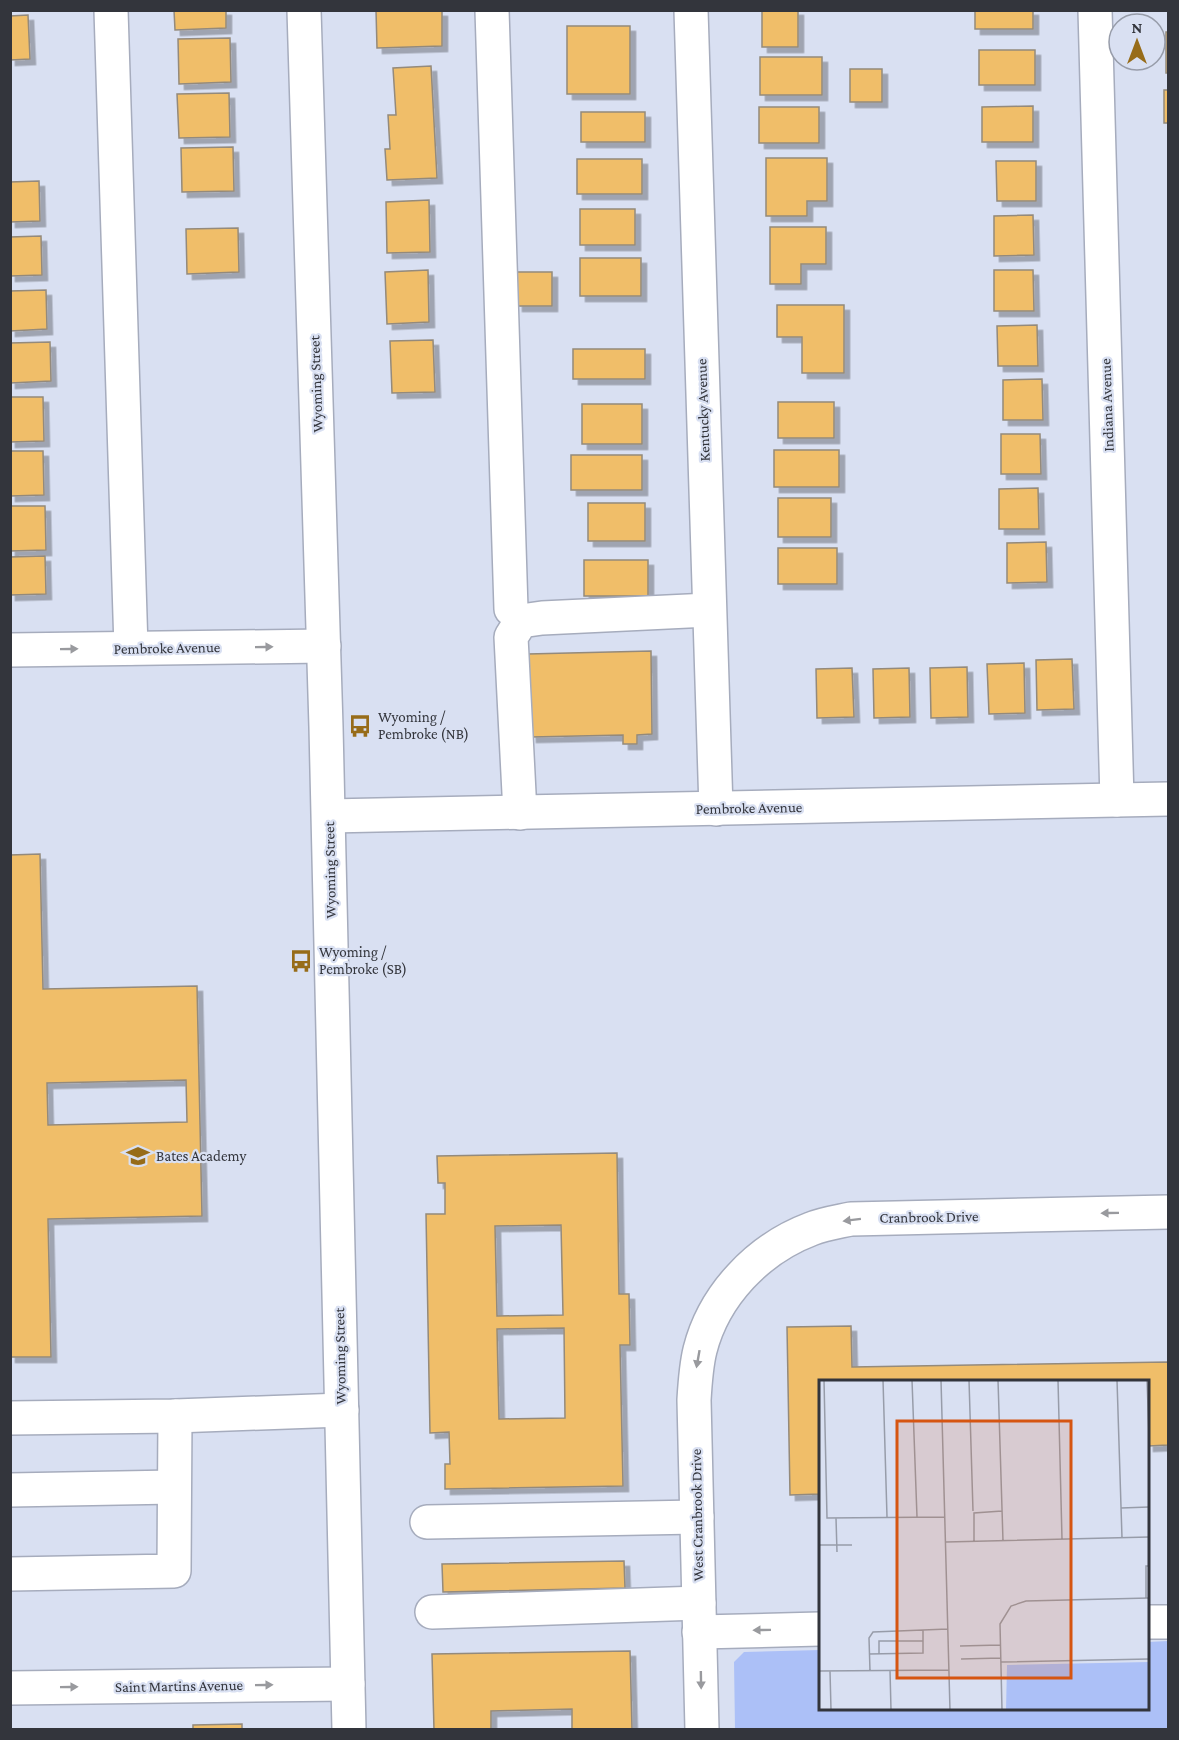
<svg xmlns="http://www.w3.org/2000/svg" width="1179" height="1740" viewBox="0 0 1179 1740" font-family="'Crimson Pro',serif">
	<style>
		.green { fill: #acc0f7 }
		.building { fill: #f0be69; stroke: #948a7b; stroke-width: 1.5; fill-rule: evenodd; filter: url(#shadow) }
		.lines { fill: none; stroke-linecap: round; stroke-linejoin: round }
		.minor-casing { stroke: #a6acbd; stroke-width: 36 }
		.minor { stroke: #fff; stroke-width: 33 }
		.oneway { fill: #999a9e }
		.labels { text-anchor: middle; stroke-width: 4.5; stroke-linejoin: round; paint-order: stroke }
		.street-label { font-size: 15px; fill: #33353c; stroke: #d9e0f2 }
		.poi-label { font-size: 15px; fill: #33353c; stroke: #d9e0f2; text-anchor: start }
		.inset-road { fill: none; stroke: #979ca9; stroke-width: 1.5 }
		.view { fill: #d65511; fill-opacity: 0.15; stroke: #d65511; stroke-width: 3 }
		.inset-edge { fill: none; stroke: #33353c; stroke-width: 3 }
	</style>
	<defs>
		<filter id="shadow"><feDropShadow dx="5.5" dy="5.5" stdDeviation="0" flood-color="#0004"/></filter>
	</defs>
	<rect width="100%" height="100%" fill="#d9e0f2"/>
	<path class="green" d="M1168 1641V1729H735L734 1662 744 1652 820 1650V1708H1148V1642Z"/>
	<g class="building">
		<path d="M174 10H226V28L175 30Z"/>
		<path d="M376 10 442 11V46L377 48Z"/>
		<rect x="762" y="10" width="36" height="37"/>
		<rect x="975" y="10" width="58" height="19"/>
		<path d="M28 15 30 59 10 60V16Z"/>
		<rect x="567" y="26" width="63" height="68"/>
		<rect x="1166" y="32" width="2" height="41"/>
		<path d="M230 38 231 82 179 84 178 39Z"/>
		<rect x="979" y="50" width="56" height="35"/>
		<rect x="760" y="57" width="62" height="38"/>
		<path d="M431 66 437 178 387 180 385 149H390L388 115H396L393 68Z"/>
		<rect x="850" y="69" width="32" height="33"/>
		<rect x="1164" y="90" width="4" height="33"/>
		<path d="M229 93 230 137 179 138 177 94Z"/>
		<path d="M1033 106V142H982V107Z"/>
		<rect x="759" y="107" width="60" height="36"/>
		<rect x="581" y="112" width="64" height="30"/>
		<path d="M233 147 234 191 182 192 181 148Z"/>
		<path d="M766 158H827V201H807V216H766Z"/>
		<rect x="577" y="159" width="65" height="35"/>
		<path d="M996 161H1036V201H997Z"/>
		<path d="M39 181 40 221 10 222V182Z"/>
		<path d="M429 200 430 252 387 253 386 202Z"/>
		<rect x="580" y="209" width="55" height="36"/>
		<path d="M1033 215 1034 255 994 256V216Z"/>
		<path d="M770 227H826V264H801V284H770Z"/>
		<path d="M238 228 239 272 187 274 186 229Z"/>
		<path d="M41 236 42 275 10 276V237Z"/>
		<rect x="580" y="258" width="61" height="38"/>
		<path d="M428 270 429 322 387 324 385 272Z"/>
		<path d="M994 270H1033L1034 311H994Z"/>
		<rect x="517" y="272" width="35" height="34"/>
		<path d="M46 290 47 329 10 331V291Z"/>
		<path d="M777 305H844V373H802V337H777Z"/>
		<path d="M1037 325 1038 366H998L997 326Z"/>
		<path d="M433 340 435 392 392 393 390 341Z"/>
		<path d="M50 342 51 381 10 383V343Z"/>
		<rect x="573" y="349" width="72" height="30"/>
		<path d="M1042 379 1043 420H1003V380Z"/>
		<path d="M10 397H43L44 441 10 442Z"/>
		<rect x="778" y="402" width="56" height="36"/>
		<rect x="582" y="404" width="60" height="40"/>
		<path d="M1001 434H1040L1041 474H1001Z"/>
		<rect x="774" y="450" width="65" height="37"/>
		<path d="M10 451H43L44 495 10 496Z"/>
		<rect x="571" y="455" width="71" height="35"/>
		<path d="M1038 488 1039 529H999V489Z"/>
		<rect x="778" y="498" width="53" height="39"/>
		<rect x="588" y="503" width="57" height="38"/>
		<path d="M10 506H45L46 550 10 551Z"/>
		<path d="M1046 542 1047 582 1007 583V543Z"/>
		<rect x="778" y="548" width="59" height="36"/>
		<path d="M45 556 46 594 10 595V557Z"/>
		<rect x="584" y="560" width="64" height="36"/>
		<path d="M651 651 652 734 637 735V744H623V735L531 737 528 654Z"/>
		<path d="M1072 659 1074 709 1037 710 1036 660Z"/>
		<path d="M1024 663 1025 713 989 714 987 664Z"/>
		<path d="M967 667 968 717 931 718 930 668Z"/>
		<path d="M852 668 854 717 817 718 816 669Z"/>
		<path d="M909 668 910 717 874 718 873 669Z"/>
		<path d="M40 854 43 989 197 986 202 1216 48 1219 51 1357H10V855ZM186 1080 187 1122 48 1125 47 1083Z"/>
		<path d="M617 1153 619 1294H629L630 1345H620L623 1486 445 1489V1464H450L449 1432 430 1433 426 1214H445V1183H438L437 1156ZM561 1225 563 1315 497 1316 495 1226ZM564 1328 565 1418 499 1419 497 1329Z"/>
		<path d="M851 1326 852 1367 1168 1362V1445L1148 1446V1382H820V1494L790 1495 787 1327Z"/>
		<path d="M624 1561 625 1588 443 1592 442 1564Z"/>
		<path d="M630 1651 632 1730H572V1709L491 1711V1730H434L432 1654Z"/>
		<path d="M242 1724V1730H193V1725Z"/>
	</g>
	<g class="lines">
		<g class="minor-casing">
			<g id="minor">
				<path d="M111 10 131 648"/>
				<path d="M304 10 326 727 349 1730"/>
				<path d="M492 10 511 609"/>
				<path d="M691 10 716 809"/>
				<path d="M1095 10 1117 800"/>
				<path d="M10 650 324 646"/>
				<path d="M520 813 511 637 521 621 542 618 709 610"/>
				<path d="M329 816 1168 799"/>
				<path d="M10 1418 175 1416 342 1410"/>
				<path d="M10 1490 174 1487"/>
				<path d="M427 1522 697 1517"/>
				<path d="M10 1574 174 1571 175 1416"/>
				<path d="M432 1612 699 1603"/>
				<path d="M1148 1622H1168"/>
				<path d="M699 1632 820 1629"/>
				<path d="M10 1688 348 1684"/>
				<path d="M702 1730 694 1400C695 1383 696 1366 700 1350 714 1295 758 1249 811 1229 823 1224 837 1222 851 1219L1168 1212"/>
			</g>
		</g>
		<use href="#minor" class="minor"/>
	</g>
	<defs><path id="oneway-solid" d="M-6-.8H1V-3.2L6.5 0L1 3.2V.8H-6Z" transform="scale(1.5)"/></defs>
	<g class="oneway">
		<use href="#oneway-solid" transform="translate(264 647) rotate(-1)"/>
		<use href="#oneway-solid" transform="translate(69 649) rotate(-1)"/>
		<use href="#oneway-solid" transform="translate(1110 1213) rotate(179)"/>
		<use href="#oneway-solid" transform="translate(852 1220) rotate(173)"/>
		<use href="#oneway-solid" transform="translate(698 1359) rotate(100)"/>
		<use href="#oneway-solid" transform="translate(762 1630) rotate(179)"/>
		<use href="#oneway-solid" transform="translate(701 1680) rotate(89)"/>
		<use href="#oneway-solid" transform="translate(264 1685) rotate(-1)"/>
		<use href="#oneway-solid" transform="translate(69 1687) rotate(-1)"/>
	</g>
	<defs>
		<g id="bus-bare" transform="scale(1.8)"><path d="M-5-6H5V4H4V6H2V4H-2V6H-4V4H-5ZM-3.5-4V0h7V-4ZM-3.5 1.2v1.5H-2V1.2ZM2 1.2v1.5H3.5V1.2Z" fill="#976c19" stroke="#d9e0f2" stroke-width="2.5" paint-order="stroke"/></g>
		<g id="school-bare" transform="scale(1.8)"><path d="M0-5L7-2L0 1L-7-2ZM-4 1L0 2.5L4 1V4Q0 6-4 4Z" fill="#976c19" stroke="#d9e0f2" stroke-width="2.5" paint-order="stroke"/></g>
	</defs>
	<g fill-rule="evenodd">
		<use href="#bus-bare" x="360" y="726"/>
		<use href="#bus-bare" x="301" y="961"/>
		<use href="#school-bare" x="138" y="1156"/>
	</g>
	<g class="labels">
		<g class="street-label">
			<text transform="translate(316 384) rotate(-92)" y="5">Wyoming Street</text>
			<text transform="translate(1107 405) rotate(-92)" y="5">Indiana Avenue</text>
			<text transform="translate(703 410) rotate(-92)" y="5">Kentucky Avenue</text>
			<text transform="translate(167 648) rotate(-1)" y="5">Pembroke Avenue</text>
			<text transform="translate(749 808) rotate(-1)" y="5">Pembroke Avenue</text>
			<text transform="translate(330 870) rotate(-91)" y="5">Wyoming Street</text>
			<text transform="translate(929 1217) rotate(-1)" y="5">Cranbrook Drive</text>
			<text transform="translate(340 1356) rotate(-91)" y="5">Wyoming Street</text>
			<text transform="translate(697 1515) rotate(-91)" y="5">West Cranbrook Drive</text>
			<text transform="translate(179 1686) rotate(-1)" y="5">Saint Martins Avenue</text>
		</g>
		<g class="poi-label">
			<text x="378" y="722">Wyoming /<tspan x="378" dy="17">Pembroke (NB)</tspan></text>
			<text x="319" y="957">Wyoming /<tspan x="319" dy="17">Pembroke (SB)</tspan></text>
			<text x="156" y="1161">Bates Academy</text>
		</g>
	</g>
	<g transform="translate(819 1380)">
		<rect width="330" height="330" fill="#d9e0f2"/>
		<path d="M330 282V330H187L188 285Z" fill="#acc0f7"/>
		<path class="inset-road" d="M5 0 8 138 126 137M64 0 68 137M93 0 98 137M122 0 131 330M150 0 154 131M179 0 184 161M239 0 243 159M298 0 303 158M328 0 330 55M302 128 330 127M17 138 18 172M155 161V133L183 131M127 162 330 157M0 165H33M327 218V186H330M141 266 181 265M50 274 104 273V250M60 274V261H104M142 279 182 278M182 282 330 279M71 290 72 330M0 291 130 290M11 291 12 330M51 291 50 258 54 252 129 249M183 330 181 244 192 226 207 221 330 218"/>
		<path class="view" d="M78 41H252V298H78Z"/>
		<rect width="330" height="330" class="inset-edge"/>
	</g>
	<rect width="1179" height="1740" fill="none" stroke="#33353c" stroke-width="24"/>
	<g transform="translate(1137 42)"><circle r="28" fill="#d9e0f2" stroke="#979ca9" stroke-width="1.5"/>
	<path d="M0-4.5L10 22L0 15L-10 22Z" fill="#976c19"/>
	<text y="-9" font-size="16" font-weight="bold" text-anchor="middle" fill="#33353c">N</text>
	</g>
</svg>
